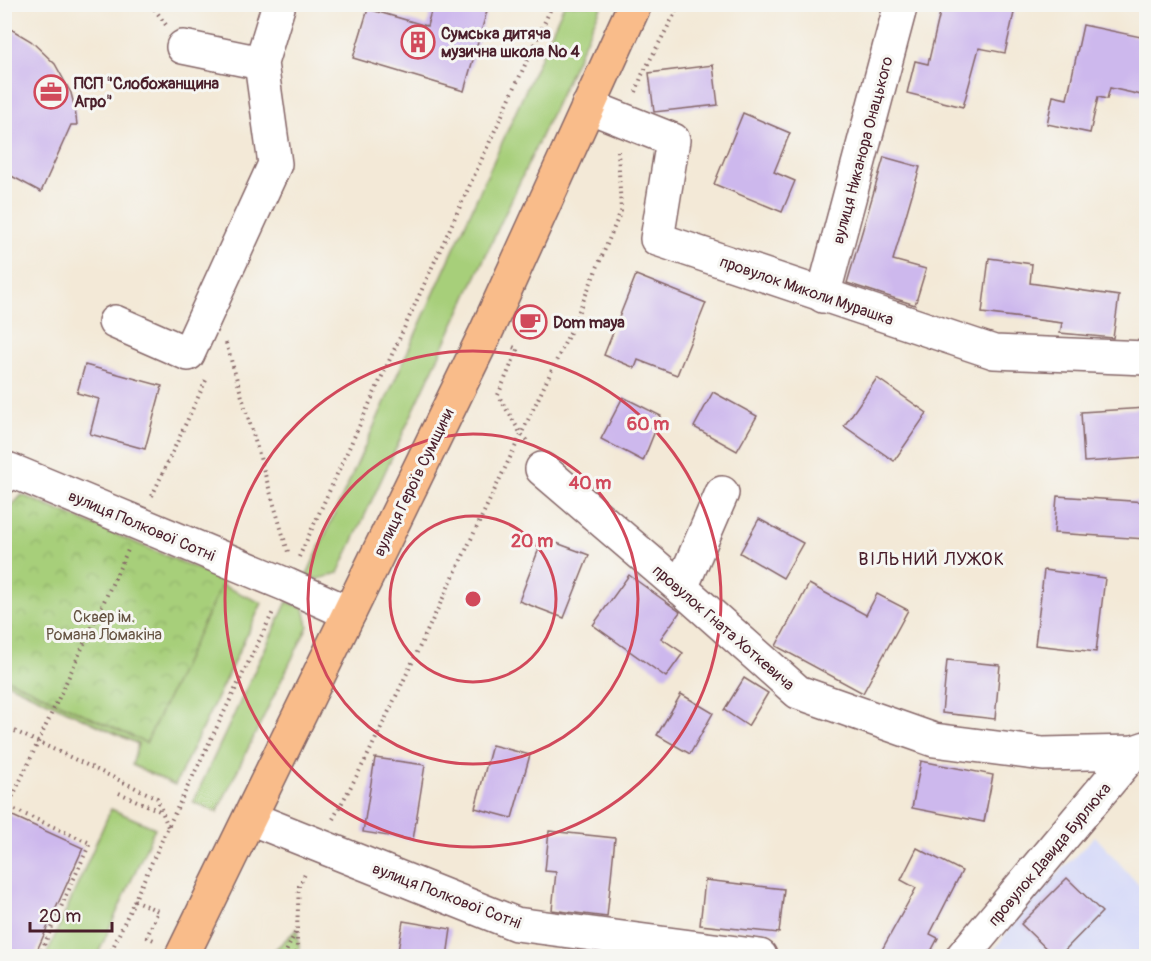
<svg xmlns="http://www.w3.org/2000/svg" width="1151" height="961" viewBox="0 0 1151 961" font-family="Pangolin,sans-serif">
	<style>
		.built { fill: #d4d8f9 }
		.green { fill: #a7cf7a; stroke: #787752; stroke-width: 1.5 }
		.park { fill: url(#park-crowns); stroke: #787752; stroke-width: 1.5 }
		.building { fill: #cdb8ed }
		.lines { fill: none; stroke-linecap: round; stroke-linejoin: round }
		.minor-casing { stroke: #856667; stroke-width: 36 }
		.major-casing { stroke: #856667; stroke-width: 36 }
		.path { stroke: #856667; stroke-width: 4; stroke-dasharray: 1.5 4.5; stroke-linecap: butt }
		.minor { stroke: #fff; stroke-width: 33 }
		.major { stroke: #f9bc8a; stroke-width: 33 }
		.ring { fill: none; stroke: #d1495b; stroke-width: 3 }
		.labels { text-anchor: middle; stroke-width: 6; stroke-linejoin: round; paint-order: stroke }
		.poi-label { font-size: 16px; font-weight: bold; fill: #4a1f2b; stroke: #f6f6f2; text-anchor: start }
		.street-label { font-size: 16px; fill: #4a1f2b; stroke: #f6f6f2 }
		.park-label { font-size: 16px; fill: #665443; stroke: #f6f6f2 }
		.neighbourhood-label { font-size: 18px; letter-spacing: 1.5px; fill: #4a1f2b; stroke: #f6f6f2 }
		.centre { fill: #d1495b; stroke: #f6f6f2; stroke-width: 3 }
		.ring-label { font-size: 18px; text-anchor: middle; font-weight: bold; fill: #d1495b; stroke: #f6f6f2; stroke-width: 6; stroke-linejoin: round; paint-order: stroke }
	</style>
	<defs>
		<pattern id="park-crowns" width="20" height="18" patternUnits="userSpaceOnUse" patternTransform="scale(1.5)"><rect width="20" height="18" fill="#a7cf7a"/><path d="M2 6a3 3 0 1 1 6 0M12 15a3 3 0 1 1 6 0" fill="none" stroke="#91b16a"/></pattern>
	</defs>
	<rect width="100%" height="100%" fill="#f6f6f2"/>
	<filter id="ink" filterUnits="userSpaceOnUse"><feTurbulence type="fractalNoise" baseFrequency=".0167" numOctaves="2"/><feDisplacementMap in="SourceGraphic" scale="12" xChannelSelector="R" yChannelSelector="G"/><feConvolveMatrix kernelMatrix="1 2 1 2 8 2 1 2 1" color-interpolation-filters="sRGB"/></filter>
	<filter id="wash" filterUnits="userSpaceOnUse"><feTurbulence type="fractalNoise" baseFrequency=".008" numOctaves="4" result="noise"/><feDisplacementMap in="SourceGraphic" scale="24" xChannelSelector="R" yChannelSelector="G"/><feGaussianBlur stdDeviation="1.35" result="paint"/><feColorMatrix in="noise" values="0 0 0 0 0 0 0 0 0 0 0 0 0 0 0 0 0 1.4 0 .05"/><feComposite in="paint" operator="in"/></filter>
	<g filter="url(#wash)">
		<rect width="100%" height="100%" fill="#f3e9d7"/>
		<path class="built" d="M1095 836 1146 893V956H990L1026 906Z"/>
		<g class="green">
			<path d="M564 5H602L338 573 319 579 306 577Z"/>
			<path d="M31 501 262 603 175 785 132 765 138 744 5 682 4 507Z"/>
			<path d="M287 602 304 608 308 626 217 812 193 802Z"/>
			<path d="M111 809 155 828 97 956H46Z"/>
		</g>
		<g class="park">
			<path d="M22 495 224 580 146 743 5 678V513Z"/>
			<path d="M297 929 300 956H268Z"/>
		</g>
		<g id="blocks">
			<g class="building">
				<path d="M433 4H489L464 91 353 58 368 9 427 26Z"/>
				<path d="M942 4H1016L1005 53 979 48 963 107 907 93 915 61 928 64Z"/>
				<path d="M4 25 31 41 55 64 71 93 75 109 77 125H71L41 192 4 172Z"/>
				<path d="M1083 25 1146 38V96L1110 88 1107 99 1098 97 1090 133 1047 124 1053 96 1067 99Z"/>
				<path d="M713 65 718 105 654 112 649 73Z"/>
				<path d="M743 113 790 133 774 172 795 181 782 212 714 184Z"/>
				<path d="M884 157 920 167 893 260 926 269 915 305 847 283Z"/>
				<path d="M989 258 1032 264 1030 283 1119 296 1113 338 1060 333 1062 323 982 313Z"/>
				<path d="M636 275 706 303 677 375 638 360 635 368 604 355Z"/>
				<path d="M85 365 162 386 145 449 90 434 99 399 77 393Z"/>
				<path d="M877 378 927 413 894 461 844 426Z"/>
				<path d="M713 392 757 416 737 451 694 427Z"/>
				<path d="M623 397 661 416 643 461 601 439Z"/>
				<path d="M1146 408V458L1084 462 1081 412Z"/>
				<path d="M1057 496 1146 502V539L1054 533Z"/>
				<path d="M759 519 803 543 783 578 740 553Z"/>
				<path d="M543 538 589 555 564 618 519 601Z"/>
				<path d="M1044 570 1105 578 1096 652 1035 645Z"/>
				<path d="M629 575 680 612 661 638 683 653 666 677 593 625Z"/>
				<path d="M809 584 866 615 877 594 908 610 863 693 776 646Z"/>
				<path d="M947 660 1000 665 995 719 942 713Z"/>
				<path d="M744 678 768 693 748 726 724 710Z"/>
				<path d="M681 694 713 713 690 754 657 735Z"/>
				<path d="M492 745 530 755 512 818 475 808Z"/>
				<path d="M375 758 425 765 413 840 363 832Z"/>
				<path d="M921 761 993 775 984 822 912 808Z"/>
				<path d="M4 812 83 848 34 957H4Z"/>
				<path d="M549 831 615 838 607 917 552 910 556 872 545 871Z"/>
				<path d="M917 848 962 871 930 934 938 938 928 957H878L916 888 901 880Z"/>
				<path d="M1067 878 1102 912 1058 957H1055L1021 924Z"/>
				<path d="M705 880 784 889 779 933 700 925Z"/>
				<path d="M403 921 451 929 447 957H397Z"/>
			</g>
		</g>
	</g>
	<g filter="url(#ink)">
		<use href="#blocks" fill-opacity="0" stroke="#856667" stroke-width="1.5"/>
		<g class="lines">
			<g class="minor-casing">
				<g id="minor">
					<path d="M183 47 261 63"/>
					<path d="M588 106 673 140 657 239 994 352 1146 358"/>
					<path d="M823 296 901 4"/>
					<path d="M115 322 188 354 275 164 261 63 279 4"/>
					<path d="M542 469 681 588 798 692 934 740 1043 754 1134 752 1146 748"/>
					<path d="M4 477 10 470 287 585 349 613"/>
					<path d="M681 588 722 493"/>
					<path d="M250 818 516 924 760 956"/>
					<path d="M963 956 1134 752"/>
				</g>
			</g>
			<g class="major-casing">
				<path id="major" d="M182 956 486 332 635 4"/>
			</g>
			<g class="path">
				<path d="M151 4 166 25"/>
				<path d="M636 92 642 75 680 4"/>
				<path d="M226 343 288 552"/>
				<path d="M513 347 518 349 498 395 521 434 529 442"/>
				<path d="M152 496 207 378"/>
				<path d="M299 557 553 4"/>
				<path d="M4 726 157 798 168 827"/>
				<path d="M119 793 162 812"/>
				<path d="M15 810 90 843 39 956"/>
				<path d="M5 813 128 550"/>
				<path d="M333 819 367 757 571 330 621 211 618 151"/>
				<path d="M134 900 158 911 147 937 156 941"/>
				<path d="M297 933V956"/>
				<path d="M109 956 168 827 274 610"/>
				<path d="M284 956 297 929 299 886 306 872"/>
			</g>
			<use href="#minor" class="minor"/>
			<use href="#major" class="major"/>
		</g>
	</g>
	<g class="ring">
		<circle cx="473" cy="599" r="83"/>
		<circle cx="473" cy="599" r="165"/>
		<circle cx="473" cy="599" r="248"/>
	</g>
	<defs>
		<g id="building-ring" transform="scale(1.725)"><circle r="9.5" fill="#f6f6f2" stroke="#d1495b" stroke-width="1.5"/><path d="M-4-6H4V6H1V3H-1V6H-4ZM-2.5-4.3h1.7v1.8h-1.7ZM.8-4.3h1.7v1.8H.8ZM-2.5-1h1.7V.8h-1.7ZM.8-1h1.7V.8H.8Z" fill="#d1495b"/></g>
		<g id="office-ring" transform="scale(1.725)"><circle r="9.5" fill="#f6f6f2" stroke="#d1495b" stroke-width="1.5"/><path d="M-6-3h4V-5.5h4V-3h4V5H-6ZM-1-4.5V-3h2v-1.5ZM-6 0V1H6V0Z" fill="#d1495b"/></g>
		<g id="cafe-ring" transform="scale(1.725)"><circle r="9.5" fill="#f6f6f2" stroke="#d1495b" stroke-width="1.5"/><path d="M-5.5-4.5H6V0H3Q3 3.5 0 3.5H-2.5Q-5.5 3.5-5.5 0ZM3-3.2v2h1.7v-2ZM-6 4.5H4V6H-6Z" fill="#d1495b"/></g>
	</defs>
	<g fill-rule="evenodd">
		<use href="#building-ring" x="418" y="42"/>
		<use href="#office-ring" x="51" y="92"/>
		<use href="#cafe-ring" x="530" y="322"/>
	</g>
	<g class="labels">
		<g class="poi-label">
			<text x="441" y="39">Сумська дитяча<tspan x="441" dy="18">музична школа № 4</tspan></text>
			<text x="74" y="89">ПСП "Слобожанщина<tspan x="74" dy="18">Агро"</tspan></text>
			<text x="553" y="328">Dom maya</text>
		</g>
		<g class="street-label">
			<text transform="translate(862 150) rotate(-75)" y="6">вулиця Никанора Онацького</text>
			<text transform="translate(807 290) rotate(19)" y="6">провулок Миколи Мурашка</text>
			<text transform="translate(413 482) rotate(-64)" y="6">вулиця Героїв Сумщини</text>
			<text transform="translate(142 525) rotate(23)" y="6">вулиця Полкової Сотні</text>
			<text transform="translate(724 627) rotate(41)" y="6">провулок Гната Хоткевича</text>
			<text transform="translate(1049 854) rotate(-50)" y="6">провулок Давида Бурлюка</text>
			<text transform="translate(447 895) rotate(21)" y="6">вулиця Полкової Сотні</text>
		</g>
		<g class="park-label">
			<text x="104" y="622">Сквер ім.<tspan x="104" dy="18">Романа Ломакіна</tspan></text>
		</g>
		<g class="neighbourhood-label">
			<text x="932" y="565">ВІЛЬНИЙ ЛУЖОК</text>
		</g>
	</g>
	<circle cx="473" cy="599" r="9" class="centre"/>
	<g class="ring-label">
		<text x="648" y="430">60 m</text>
		<text x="590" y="489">40 m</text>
		<text x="532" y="547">20 m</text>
	</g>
	<rect width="1151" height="961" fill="none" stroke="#f6f6f2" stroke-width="24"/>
	<path d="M30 922v9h82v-9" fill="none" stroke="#4a1f2b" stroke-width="3"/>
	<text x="39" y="922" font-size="18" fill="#4a1f2b" stroke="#f6f6f2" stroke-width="4.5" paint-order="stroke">20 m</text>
</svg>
